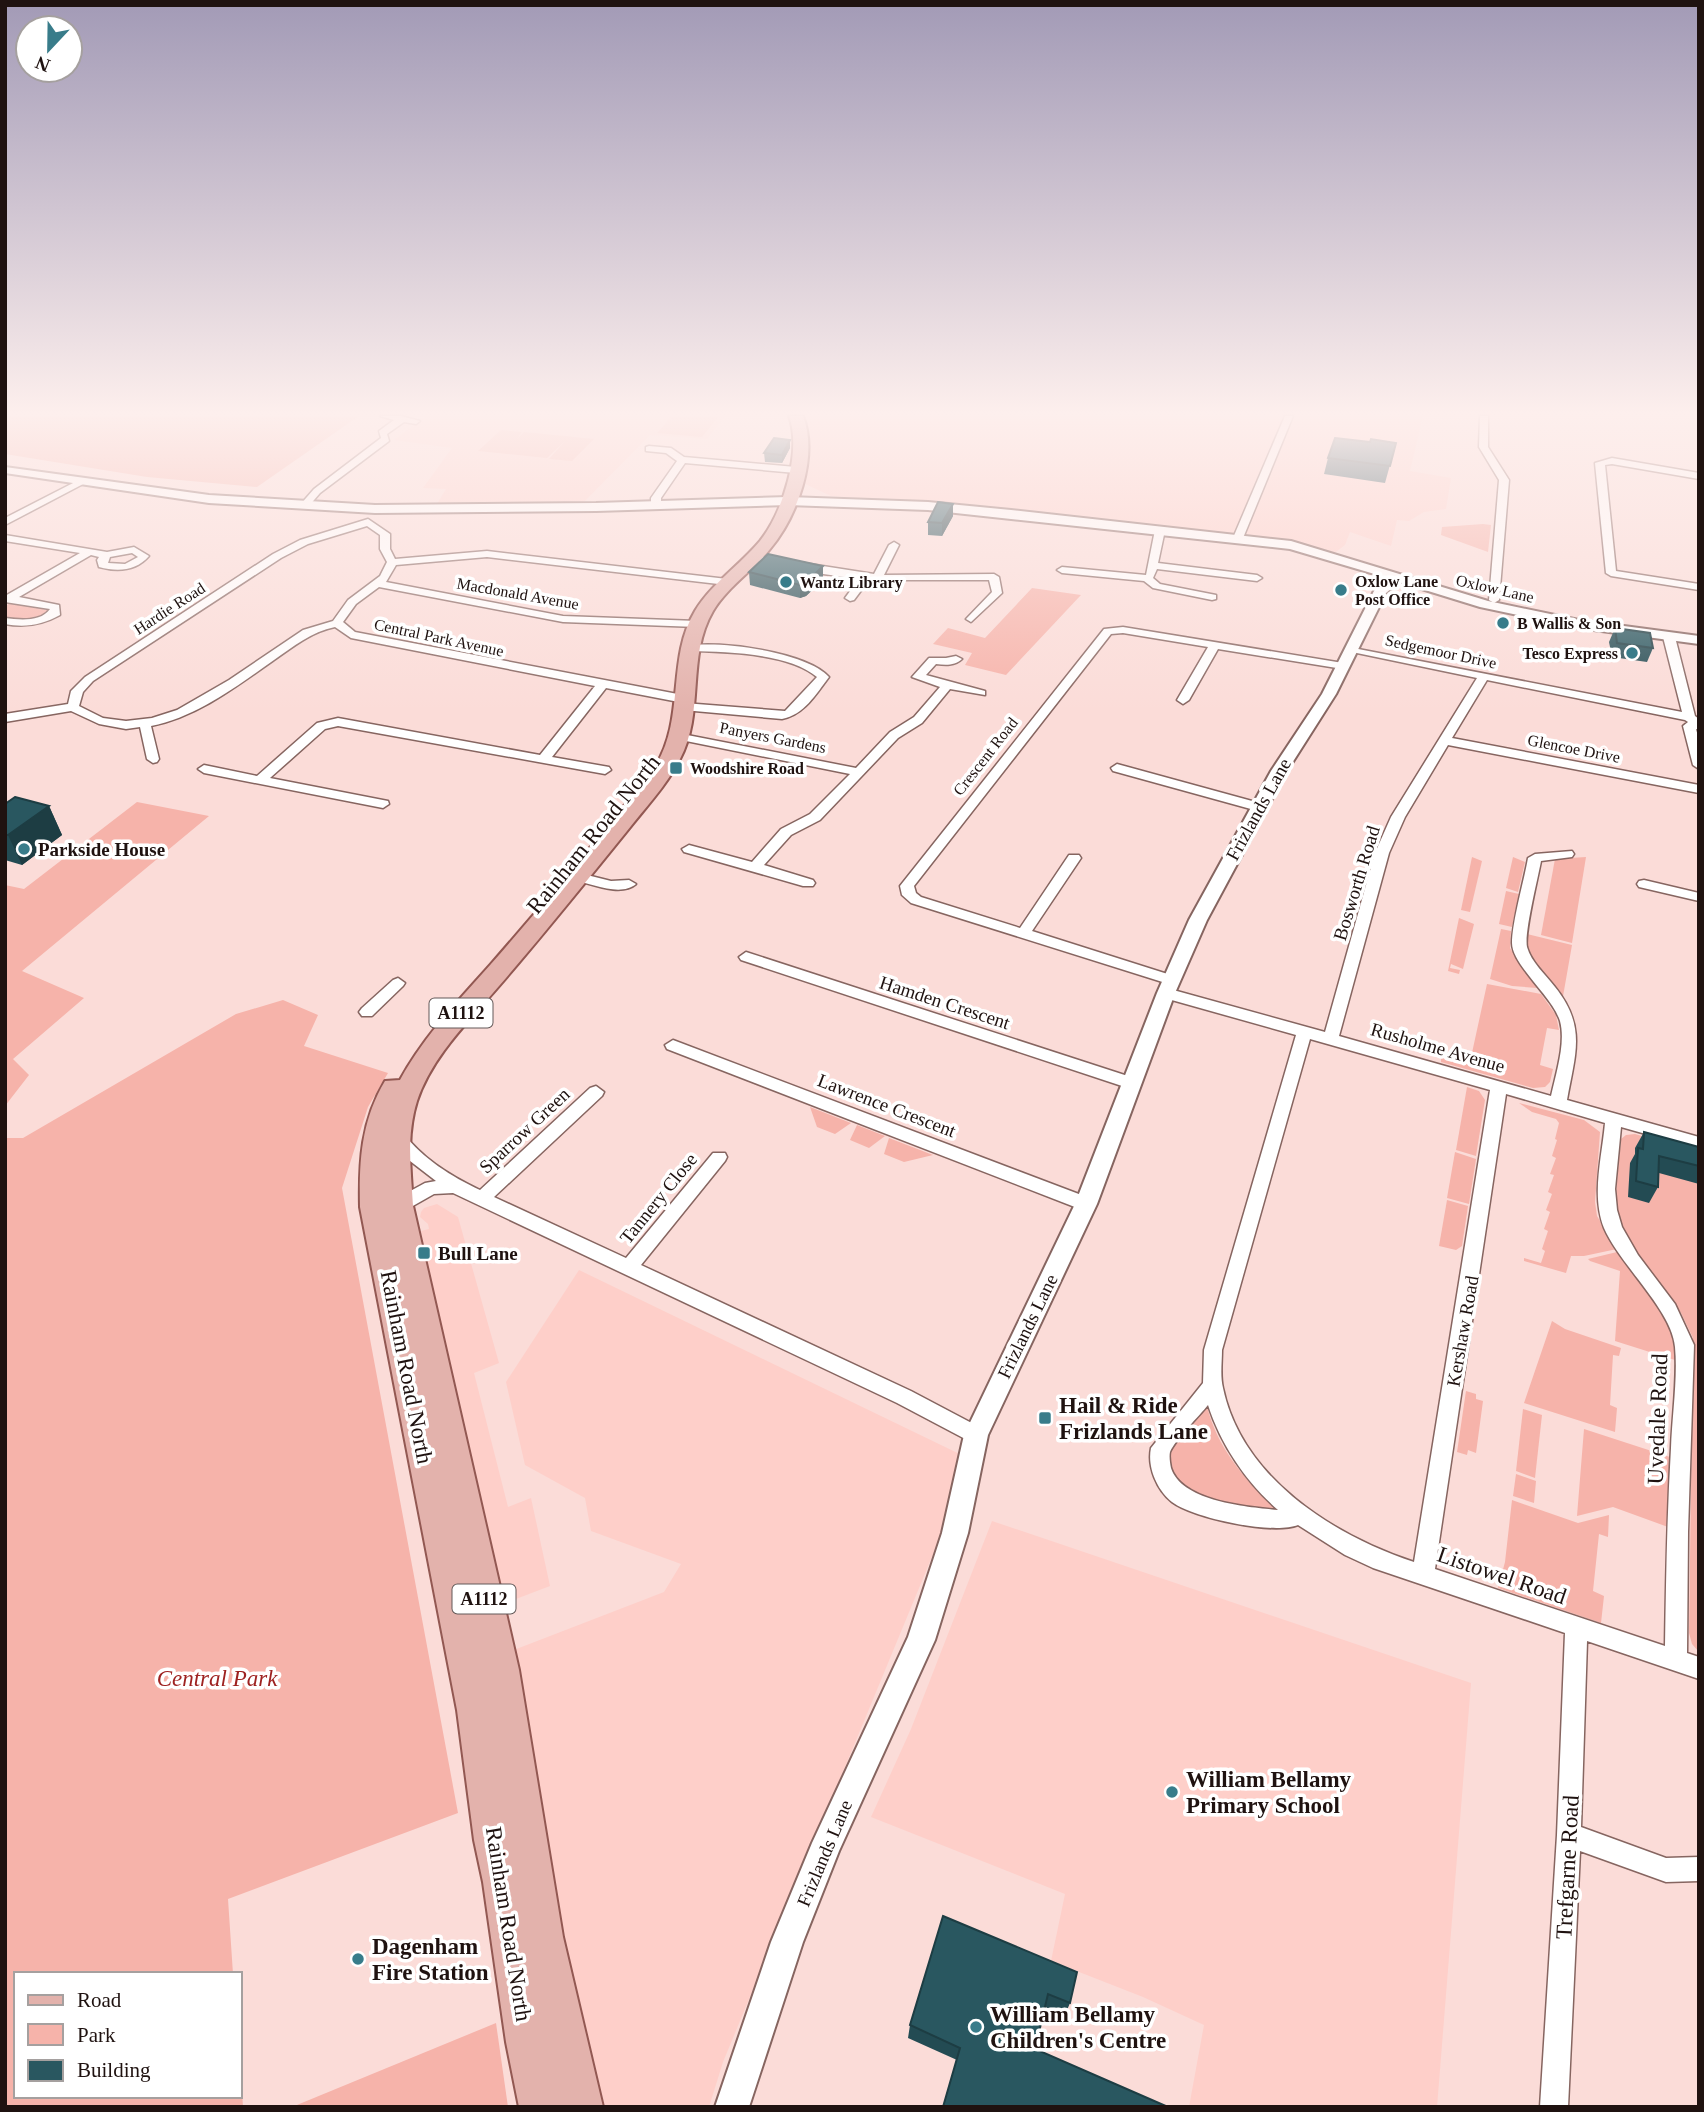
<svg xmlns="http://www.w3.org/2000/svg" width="1704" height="2112" viewBox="0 0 1704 2112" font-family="Georgia,serif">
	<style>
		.built { fill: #fecfc9 }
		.green { fill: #f6b3aa }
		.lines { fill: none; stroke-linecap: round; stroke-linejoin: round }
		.minor-casing { stroke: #866560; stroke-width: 3 }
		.tertiary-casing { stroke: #866560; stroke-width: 4 }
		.primary-casing { stroke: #925852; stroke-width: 4 }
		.minor { fill: #fff; fill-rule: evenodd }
		.tertiary { fill: #fff; fill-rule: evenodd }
		.primary { fill: #e3b2ac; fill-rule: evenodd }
		.wall { fill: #234b53 }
		.shaded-wall { fill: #1d3d43 }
		.building { fill: #295760; stroke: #1d3d43; stroke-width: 2 }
		.poi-dot { fill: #387c8a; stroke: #fff; stroke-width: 2.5 }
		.labels { text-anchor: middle; stroke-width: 7; stroke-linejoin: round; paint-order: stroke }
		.far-poi-label { font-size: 16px; font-weight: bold; fill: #1f1210; stroke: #fff; text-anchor: start }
		.far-street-label { font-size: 16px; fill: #1f1210; stroke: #fff }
		.shield { fill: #fff; stroke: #625958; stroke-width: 2 }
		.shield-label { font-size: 18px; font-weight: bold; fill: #1f1210 }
		.street-label { font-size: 19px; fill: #1f1210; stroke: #fff }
		.poi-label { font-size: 19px; font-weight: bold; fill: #1f1210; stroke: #fff; text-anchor: start }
		.near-street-label { font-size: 23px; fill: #1f1210; stroke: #fff }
		.near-poi-label { font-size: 23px; font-weight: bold; fill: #1f1210; stroke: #fff; text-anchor: start }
		.near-park-label { font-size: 23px; font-style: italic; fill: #9e2221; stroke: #fff }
	</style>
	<rect width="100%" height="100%" fill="#fbdcd8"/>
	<g class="built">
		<path d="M426 416H725L707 439 650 435 583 503 437 504 446 489 423 488 452 448 394 440Z"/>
		<path d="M805 416H1423L1410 471 1451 478 1446 509 1424 512 1409 521 1397 520 1391 546 1350 532 1345 545 1333 554 1243 536 1065 515 831 496 803 483 810 433Z"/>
		<path d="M437 1204 458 1217 499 1363 474 1373 508 1507 531 1498 550 1586 503 1604 424 1253 421 1231 429 1229 428 1224 420 1217 421 1212 424 1208Z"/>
		<path d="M579 1270 972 1460 723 2062 709 2107H605L496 1657 664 1592 681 1564 591 1531 585 1498 525 1465 506 1382Z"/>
		<path d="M992 1521 1471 1683 1437 2107H1189L1204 2025 1143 1997 1051 1961 1065 1894 871 1817 911 1729Z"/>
	</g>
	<g class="green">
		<path d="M5 416H359L257 487 147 477 5 454Z"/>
		<path d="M672 416H719L702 437 657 433Z"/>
		<path d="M501 430 522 432 517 439 524 432 594 439 572 461 549 459 565 441 547 458 478 451Z"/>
		<path d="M1483 524 1491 525 1488 552 1441 535 1442 527Z"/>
		<path d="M1032 588 1081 595 1006 675 965 665 972 653 933 644 948 628 985 638Z"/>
		<path d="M12 602 47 610V616L25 623 5 618V606Z"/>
		<path d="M137 802 209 816 22 971 84 998 13 1059 29 1075 5 1106V885L24 889Z"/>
		<path d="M1472 857 1482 861 1470 912 1461 910Z"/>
		<path d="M1513 857 1525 862 1518 892 1506 888Z"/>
		<path d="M1586 857 1572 943 1541 935 1555 859Z"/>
		<path d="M1506 891 1519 894 1512 927 1499 924Z"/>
		<path d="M1459 918 1474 924 1463 969 1451 964 1450 968 1460 970 1459 974 1448 971Z"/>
		<path d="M1501 929 1511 931 1510 948 1537 988 1512 986 1490 979Z"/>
		<path d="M1527 934 1572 945 1562 1002C1548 982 1523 959 1527 934Z"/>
		<path d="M1487 984 1541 994 1556 1015 1559 1030 1547 1028 1540 1065 1553 1069 1550 1082 1545 1087 1533 1088 1441 1062V1057L1470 1062Z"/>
		<path d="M283 1000 318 1015 304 1046 388 1073 368 1107 342 1188 458 1813 228 1899 233 1974H16V2096H240V2059L243 2107H5V1138H23L236 1014Z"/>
		<path d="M1467 1087 1479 1091 1485 1100 1476 1156 1456 1150Z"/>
		<path d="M1519 1103 1584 1120 1600 1132 1595 1202 1597 1216 1617 1249 1584 1256H1571L1566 1273 1524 1261V1258L1541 1263 1545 1251 1542 1249 1548 1231 1544 1229 1550 1212 1546 1210 1552 1194 1548 1192 1554 1175 1550 1174 1556 1158 1552 1156 1557 1140 1555 1139 1559 1123 1556 1119 1532 1112Z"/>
		<path d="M810 1107 851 1123 835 1134 817 1127Z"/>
		<path d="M857 1125 885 1136 869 1148 850 1140Z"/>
		<path d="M1635 1134 1699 1152V1652L1692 1644 1689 1633 1693 1338 1681 1313 1623 1233 1615 1204 1621 1139 1626 1135Z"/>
		<path d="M889 1138 933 1155 904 1162 884 1154Z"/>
		<path d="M1455 1152 1476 1159 1469 1204 1447 1198Z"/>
		<path d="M1447 1200 1468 1206 1462 1246 1456 1250 1439 1246Z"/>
		<path d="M1617 1252 1667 1319 1675 1341V1360L1615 1341 1620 1271 1590 1261 1588 1259Z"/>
		<path d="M1552 1321 1565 1329 1621 1348 1619 1356 1613 1355 1610 1405 1617 1408 1615 1432 1524 1403Z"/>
		<path d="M1466 1391 1476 1394V1399L1483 1401 1476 1453 1468 1450 1467 1455 1457 1452Z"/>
		<path d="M1207 1406C1217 1448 1245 1479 1274 1508L1272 1511 1194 1496 1181 1488 1167 1464V1452L1201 1407Z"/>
		<path d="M1523 1409 1542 1415 1535 1478 1516 1471Z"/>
		<path d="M1584 1429 1670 1457 1668 1527 1613 1507 1577 1516Z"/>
		<path d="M1516 1474 1536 1481 1534 1503 1513 1496Z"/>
		<path d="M1512 1500 1578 1523 1609 1515 1608 1537 1599 1534 1593 1591 1604 1596 1601 1623 1498 1588 1505 1562Z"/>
		<path d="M496 2023 508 2107H292Z"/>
	</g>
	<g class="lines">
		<g class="minor-casing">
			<g id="minor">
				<path d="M380 416H401L420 421 416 424 404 422 387 434 389 441 320 493 308 507H302L300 505 314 489 381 438 379 431 394 420Z"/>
				<path d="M1285 416H1293L1243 538 1234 540 1233 538Z"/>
				<path d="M1480 416H1488V447L1509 480 1499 600 1494 603 1489 600 1499 480 1479 447Z"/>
				<path d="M649 446 671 448 684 457 796 467 801 470 796 473 685 463 661 498V505L656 508 651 505V498L677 461 666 453 646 451V447Z"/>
				<path d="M1612 458 1699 473V479L1612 464 1605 465 1616 571 1699 584V590L1611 576 1606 573 1595 463Z"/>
				<path d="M77 481 85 483 5 525V518Z"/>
				<path d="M368 519 390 534V549L395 559 487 551 727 579 732 582 727 585 487 557 396 565 386 582 563 616 697 621 702 624 697 627 563 622 379 587 356 604 343 622 355 632 688 696 690 699 684 703 785 711 817 677C789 653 727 652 691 651L687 650V646C719 640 807 652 829 677 816 694 804 715 782 719L683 710 677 706 684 703 606 688 552 757 609 767 611 770 605 774 338 726 325 729 270 778 388 801 389 804 383 808 204 773 198 769 204 765 257 776 317 723 338 718 540 755 595 686 351 638 335 627C311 632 294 646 274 660 237 686 197 717 151 726L159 759 157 762 153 763 147 759 140 727 126 729 99 724 71 711 5 722V714L68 704 71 691 85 677 273 554 300 540ZM367 526 380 535V549L387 562 380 576 348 600 333 621 303 630 229 680 177 710 152 718 126 721 103 718 79 706 83 692 93 681 281 558 308 544Z"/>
				<path d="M1160 527 1165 530 1158 563 1257 575 1262 578 1257 581 1157 569 1153 578 1160 584 1216 595V599L1212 600 1153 588 1144 581 1062 573 1057 570 1062 567 1146 575 1155 530Z"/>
				<path d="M5 535 107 552 134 547 149 556C136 571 118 572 99 567L97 560 99 557 91 555 19 597 59 605 60 615C42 625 25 628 5 624V618C20 620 41 622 50 609L5 602V596L80 553 5 541ZM132 553 138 557 125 564 108 563 110 557Z"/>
				<path d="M894 542 899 545 884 575 994 574 999 577 1002 593 971 622 966 619 992 592 989 580H869L854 600 850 601 845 598 859 579 802 571 747 558 752 555 874 574 889 545Z"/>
				<path d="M1123 627 1343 663 1349 666 1343 669 1218 649 1189 700 1183 704 1177 700 1208 647 1123 633 1111 634 914 886 916 893 921 897 1020 928 1069 855H1079L1081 858 1032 931 1177 977 1179 980 1172 985 911 903 902 895 900 886 1104 629Z"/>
				<path d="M1669 634 1675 637 1695 716 1699 719V730L1696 729 1699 740V769L1693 765 1683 726 1688 722 1685 720 1487 680 1452 738 1699 785V793L1448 745 1405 817 1389 853 1339 1036 1551 1096C1556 1073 1566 1043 1560 1021 1552 996 1512 965 1512 943 1512 922 1524 881 1528 858L1535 854 1572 851 1574 854 1572 857 1541 861C1538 878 1524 933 1527 947 1531 962 1546 975 1555 987 1587 1027 1575 1054 1567 1100L1699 1137V1149L1621 1127 1615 1189 1617 1210 1622 1227 1638 1255 1675 1304 1694 1345 1688 1532 1687 1653 1699 1657V1679L1587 1641 1581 1827 1666 1858 1699 1857V1881L1666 1882 1580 1851 1568 2107H1540L1557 1835 1565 1633 1373 1568 1345 1555 1298 1525C1273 1535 1193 1518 1172 1502 1157 1490 1147 1467 1151 1448L1203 1383 1204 1350 1296 1035 1161 997 1158 993 1166 988 1325 1032 1375 853 1391 817 1477 678 1352 652 1346 649 1348 647 1682 712 1663 637ZM1310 1039 1490 1090 1414 1562C1333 1535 1242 1478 1223 1388 1220 1376 1222 1362 1222 1350ZM1506 1094 1605 1123C1602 1157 1591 1195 1604 1228 1620 1265 1672 1310 1675 1347 1678 1377 1672 1417 1671 1448 1667 1514 1666 1580 1665 1646L1435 1569ZM1208 1405C1221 1445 1246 1482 1278 1510 1248 1507 1182 1502 1171 1468 1170 1463 1169 1456 1170 1452 1175 1440 1200 1415 1208 1405Z"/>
				<path d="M956 656 962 659C955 666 945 665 936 664L926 675 985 691V695L950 689 922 723 898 738 820 820 791 835 764 865 813 880 815 883 813 886H803L684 852 682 849 689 845 752 862 781 829 810 814 850 774 681 740 675 736 677 733 856 768 890 732 914 717 940 687 912 677 929 658H946Z"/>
				<path d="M1117 764 1263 804 1264 807 1258 811 1113 771 1111 768Z"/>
				<path d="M579 873 611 881 629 880 636 884C621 897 592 884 574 880L572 877Z"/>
				<path d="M1644 880 1699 893V901L1639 887 1637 884 1639 881Z"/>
				<path d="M746 952 1137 1079 1139 1083 1137 1087H1125L741 960 739 957Z"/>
				<path d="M398 978 405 983 403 986 372 1016H362L359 1012 362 1008 393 980Z"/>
				<path d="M673 1040 1092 1199 1095 1204 1092 1209H1080L667 1049 665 1045Z"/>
				<path d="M596 1086 604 1092 602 1096 494 1197 626 1258 713 1153H725L727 1157 725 1161 641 1265 911 1391 983 1429 986 1435 983 1441 976 1444 969 1441 897 1403 453 1193 434 1194 404 1211H392L389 1206 392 1201 425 1183 436 1181 401 1154 390 1138 392 1134H404C422 1158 452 1177 480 1190L590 1088Z"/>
			</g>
		</g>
		<g class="tertiary-casing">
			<path id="tertiary" d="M5 467 209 495 375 505 596 503 788 497 928 502 1011 510 1291 541 1488 601 1579 620 1699 636V644L1579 628 1480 607 1399 582 1386 593 1336 694 1287 771 1207 920 1175 993 1097 1204 988 1435 968 1533 935 1640 839 1851 803 1942 749 2107H715L771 1942 812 1843 908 1637 942 1533 964 1435 1075 1204 1157 993 1189 920 1271 771 1322 694 1374 591 1388 578 1290 549 928 510 788 505 596 511 375 513 209 503 5 473Z"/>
		</g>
		<g class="primary-casing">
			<path id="primary" d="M789 416H803C819 457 797 517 770 549 753 571 727 587 713 611 686 657 705 713 680 759 667 785 645 808 627 831 585 883 543 935 499 986 469 1021 432 1056 417 1101 406 1136 411 1171 413 1206L519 1670 563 1937 603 2107H519L506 2042 483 1882 474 1840 457 1710 360 1207C359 1162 361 1121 385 1081L400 1080C424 1036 458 1001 491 964 532 917 572 870 611 822 625 804 641 787 654 768 686 720 666 659 695 611 712 583 739 566 760 541 783 512 802 451 789 416Z"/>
		</g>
		<use href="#minor" class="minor"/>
		<use href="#tertiary" class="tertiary"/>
		<use href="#primary" class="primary"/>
	</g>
	<g class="wall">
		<path d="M1396 443 1385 483 1324 474 1328 458Z"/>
		<path d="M790 448 782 463 765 462 764 453Z"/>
		<path d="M953 504V516L942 536 928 535V522Z"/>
		<path d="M749 572 823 580 806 596 800 598 750 585Z"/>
		<path d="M1615 628 1653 648 1647 662 1612 657 1609 642Z"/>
		<path d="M5 804 49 806 62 835 22 865 5 860Z"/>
		<path d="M1644 1132 1699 1147V1184L1659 1173 1658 1187 1649 1203 1628 1197 1630 1163 1635 1154V1148Z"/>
		<path d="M943 1916 1070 2003 1065 2015 1045 2007 957 2060 908 2038 910 2025Z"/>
	</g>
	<g class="shaded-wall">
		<path d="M790 440V448L782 463V455Z"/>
		<path d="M953 504V516L942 536V523Z"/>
		<path d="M823 566V580L806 596 800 598V585Z"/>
		<path d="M49 806 62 835 22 865 8 835Z"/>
	</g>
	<g class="building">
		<path d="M774 438 790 440 782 455 764 453Z"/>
		<path d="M1335 438 1370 442 1371 439 1396 443 1390 466 1328 458Z"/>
		<path d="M938 502 953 504 942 523 928 522Z"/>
		<path d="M768 554 823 566 806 583 800 585 749 572Z"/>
		<path d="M1615 628 1650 633 1653 648 1617 643Z"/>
		<path d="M15 797 49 806 8 835H5V804Z"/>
		<path d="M1644 1132 1699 1147V1166L1659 1156 1658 1187 1636 1181 1638 1148 1643 1149Z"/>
		<path d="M943 1916 1077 1972 1070 2003 1048 1994 1035 2049 1168 2107H943L960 2048 910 2025Z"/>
	</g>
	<linearGradient id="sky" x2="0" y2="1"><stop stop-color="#a29ab6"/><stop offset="0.58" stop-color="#fdefed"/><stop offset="1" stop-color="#fdefed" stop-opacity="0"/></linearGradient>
	<rect width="1704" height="712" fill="url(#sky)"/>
	<g class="poi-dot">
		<circle cx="786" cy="582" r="7"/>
		<circle cx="1341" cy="590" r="7"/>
		<circle cx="1503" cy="623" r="7"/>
		<circle cx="1632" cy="653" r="7"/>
		<rect x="669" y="761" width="14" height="14" rx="3.5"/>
		<circle cx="24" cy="849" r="7"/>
		<rect x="417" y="1246" width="14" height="14" rx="3.5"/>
		<rect x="1038" y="1411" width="14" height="14" rx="3.5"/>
		<circle cx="1172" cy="1792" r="7"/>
		<circle cx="358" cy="1959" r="7"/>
		<circle cx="976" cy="2027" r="7"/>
	</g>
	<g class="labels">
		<g class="far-poi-label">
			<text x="1355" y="587">Oxlow Lane<tspan x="1355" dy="18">Post Office</tspan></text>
			<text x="800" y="588">Wantz Library</text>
			<text x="1517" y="629">B Wallis &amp; Son</text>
			<text x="1618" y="659" text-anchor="end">Tesco Express</text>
			<text x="690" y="774">Woodshire Road</text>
		</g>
		<g class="far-street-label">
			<text transform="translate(1495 588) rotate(13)" y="6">Oxlow Lane</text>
			<text transform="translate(518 593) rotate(10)" y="6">Macdonald Avenue</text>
			<text transform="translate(169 608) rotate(-33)" y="6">Hardie Road</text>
			<text transform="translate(439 637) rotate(12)" y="6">Central Park Avenue</text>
			<text transform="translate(1441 651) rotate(12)" y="6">Sedgemoor Drive</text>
			<text transform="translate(773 737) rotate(11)" y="6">Panyers Gardens</text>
			<text transform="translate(1574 748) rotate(11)" y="6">Glencoe Drive</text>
			<text transform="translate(985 756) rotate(-52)" y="6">Crescent Road</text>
		</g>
		<g class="shield">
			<rect x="429.5" y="998.5" width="63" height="29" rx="5"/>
			<rect x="452.5" y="1584.5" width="63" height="29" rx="5"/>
		</g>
		<g class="shield-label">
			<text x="461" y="1019">A1112</text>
			<text x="484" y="1605">A1112</text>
		</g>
		<g class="street-label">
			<text transform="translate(1258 809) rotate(-61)" y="7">Frizlands Lane</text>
			<text transform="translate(1356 883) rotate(-73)" y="7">Bosworth Road</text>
			<text transform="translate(945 1002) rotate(18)" y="7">Hamden Crescent</text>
			<text transform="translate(1438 1047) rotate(16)" y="7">Rusholme Avenue</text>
			<text transform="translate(887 1105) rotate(21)" y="7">Lawrence Crescent</text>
			<text transform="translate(524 1130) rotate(-43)" y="7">Sparrow Green</text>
			<text transform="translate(658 1198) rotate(-51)" y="7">Tannery Close</text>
			<text transform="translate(1027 1326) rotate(-64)" y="7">Frizlands Lane</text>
			<text transform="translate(1462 1331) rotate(-80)" y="7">Kershaw Road</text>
			<text transform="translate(824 1853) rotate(-67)" y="7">Frizlands Lane</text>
		</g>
		<g class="poi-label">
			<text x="38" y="856">Parkside House</text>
			<text x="438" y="1260">Bull Lane</text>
		</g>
		<g class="near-street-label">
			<text transform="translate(593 834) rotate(-51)" y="8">Rainham Road North</text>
			<text transform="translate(407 1367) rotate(79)" y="8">Rainham Road North</text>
			<text transform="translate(1657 1419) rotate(-88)" y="8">Uvedale Road</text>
			<text transform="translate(1502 1575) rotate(19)" y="8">Listowel Road</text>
			<text transform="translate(1567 1867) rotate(-87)" y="8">Trefgarne Road</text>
			<text transform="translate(509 1924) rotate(81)" y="8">Rainham Road North</text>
		</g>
		<g class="near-poi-label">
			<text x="1059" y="1413">Hail &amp; Ride<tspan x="1059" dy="26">Frizlands Lane</tspan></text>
			<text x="1186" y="1787">William Bellamy<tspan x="1186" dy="26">Primary School</tspan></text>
			<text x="372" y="1954">Dagenham<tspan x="372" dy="26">Fire Station</tspan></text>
			<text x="990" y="2022">William Bellamy<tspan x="990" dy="26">Children's Centre</tspan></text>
		</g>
		<g class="near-park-label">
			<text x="217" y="1686">Central Park</text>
		</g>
	</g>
	<rect width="1704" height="2112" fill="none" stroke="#1f1210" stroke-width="14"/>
	<rect x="14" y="1972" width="228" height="126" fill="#ffffff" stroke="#a5a09f" stroke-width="2"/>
	<rect x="28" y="1995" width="35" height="10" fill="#e3b2ac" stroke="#a5a09f" stroke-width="2"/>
	<text x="77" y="2007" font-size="21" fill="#1f1210">Road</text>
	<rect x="28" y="2024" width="35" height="21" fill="#f6b3aa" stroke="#a5a09f" stroke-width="2"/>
	<text x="77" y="2042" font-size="21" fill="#1f1210">Park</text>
	<rect x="28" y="2060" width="35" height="21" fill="#295760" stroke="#a5a09f" stroke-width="2"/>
	<text x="77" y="2077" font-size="21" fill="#1f1210">Building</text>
	<g transform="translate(49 49) rotate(202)"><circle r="33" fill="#ffffff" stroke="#a5a09f" stroke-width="2"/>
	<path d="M0-5L12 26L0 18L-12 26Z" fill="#387c8a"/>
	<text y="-10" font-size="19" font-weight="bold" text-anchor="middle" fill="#1f1210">N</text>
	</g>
</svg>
